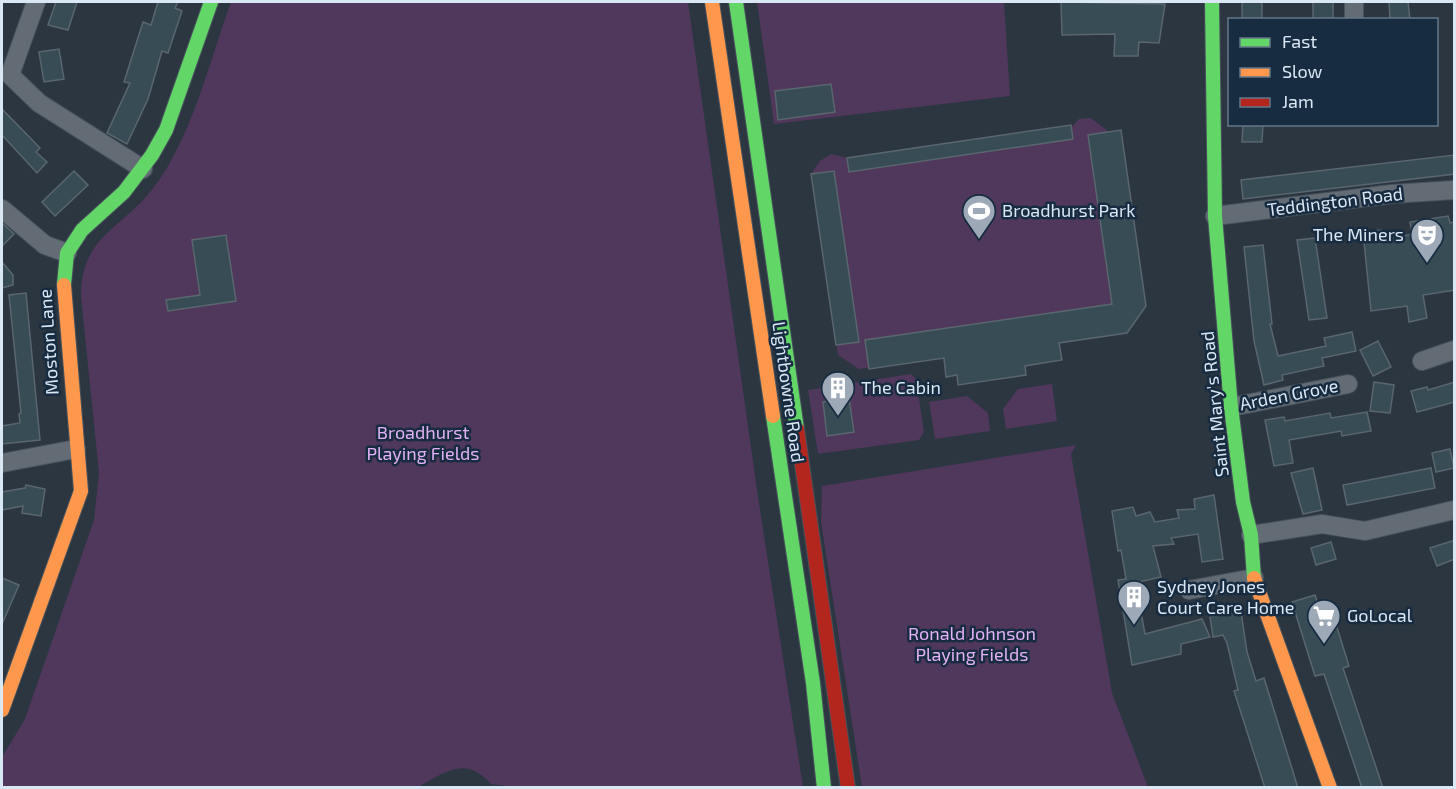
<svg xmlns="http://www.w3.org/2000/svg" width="1456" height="789" viewBox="0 0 1456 789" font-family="'Exo 2',sans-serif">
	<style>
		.green { fill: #50375c }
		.building { fill: #384c55; stroke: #5a666d; stroke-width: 1.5 }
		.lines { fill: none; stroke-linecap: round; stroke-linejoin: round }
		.street-casing { stroke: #48525c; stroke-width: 20 }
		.fast-casing { stroke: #48525c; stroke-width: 16 }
		.slow-casing { stroke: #48525c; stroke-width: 16 }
		.jam-casing { stroke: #48525c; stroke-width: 16 }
		.street { stroke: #636c75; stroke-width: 18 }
		.fast { stroke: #63d668; stroke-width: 14 }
		.slow { stroke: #ff974d; stroke-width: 14 }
		.jam { stroke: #b3261e; stroke-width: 14 }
		.labels { text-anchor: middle; stroke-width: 5; stroke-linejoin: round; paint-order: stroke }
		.street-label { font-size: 18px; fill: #dae7f5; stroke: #172c41 }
		.poi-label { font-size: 18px; fill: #dae7f5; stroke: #172c41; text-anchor: start }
		.park-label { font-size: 18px; fill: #e4b1f4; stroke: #172c41 }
	</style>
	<rect width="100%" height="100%" fill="#2b3641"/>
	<g class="green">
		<path d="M231 2H688L758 497 803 787 522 788 491 784C466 756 448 771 421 785V788H2V757L25 719 94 520 99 473 81 297C81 242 111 234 145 198 189 150 209 62 231 2Z"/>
		<path d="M757 2H1004L1010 96 774 124Z"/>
		<path d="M1091 118 1109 132 1121 130 1146 306 1127 333 1060 343 1062 360 1026 366V375L958 385 957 375 946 377 943 358 859 369 838 355 811 174 820 161 831 154 847 158 1071 128 1079 119Z"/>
		<path d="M911 374 916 379 924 432 919 440 818 454 808 390Z"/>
		<path d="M1052 384 1057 421 1006 429 1003 409 1018 389Z"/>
		<path d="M967 396 988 413 990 431 935 439 929 402Z"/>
		<path d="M1076 445 1071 454 1112 693 1148 787H862L821 522 822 486Z"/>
	</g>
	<g class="building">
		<path d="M56 2H77L68 30 48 25Z"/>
		<path d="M158 2H178L175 8 182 11 168 53 162 51 148 99 127 144 107 133 130 83 124 82 143 22 151 25Z"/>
		<path d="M1061 2 1165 4 1159 43 1139 42 1138 56H1114L1115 34 1062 35Z"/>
		<rect x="1242" y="2" width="20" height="18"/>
		<rect x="1313" y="2" width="20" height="18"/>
		<path d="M1389 2H1408L1410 20H1390Z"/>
		<path d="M59 49 64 79 44 82 39 52Z"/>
		<path d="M831 84 835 112 778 120 775 91Z"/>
		<path d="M2 109 40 148 36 152 47 162 37 173 2 135Z"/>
		<path d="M1243 124H1263L1262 142H1242Z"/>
		<path d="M1071 125 1073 139 849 172 847 158Z"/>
		<path d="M1121 130 1146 306 1127 333 1059 343 1062 360 1025 366 1026 375 958 385 957 375 946 377 944 358 869 369 865 340 1112 304 1088 135Z"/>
		<path d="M1455 155V174L1243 199 1241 180Z"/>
		<path d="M74 171 88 185 55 216 42 202Z"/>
		<path d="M834 171 859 342 836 345 811 174Z"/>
		<path d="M1448 216 1450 223 1455 222V290L1423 295 1427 318 1409 322 1407 306 1371 311 1363 232 1381 230 1382 241 1412 234 1410 222Z"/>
		<path d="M2 223 14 234 2 246Z"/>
		<path d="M226 235 236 301 168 311 166 300 200 295 192 240Z"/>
		<path d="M1315 238 1327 318 1309 320 1297 240Z"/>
		<path d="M1263 245 1272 324H1270L1278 356 1326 346 1324 338 1352 332 1356 351 1322 358 1324 366 1282 375 1283 380 1264 385 1254 341 1244 247Z"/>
		<path d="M2 262 13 275V285L2 288Z"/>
		<path d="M26 293 40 440 2 444V426L20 423 19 414 21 413 9 295Z"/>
		<path d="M1378 341 1391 367 1373 376 1360 350Z"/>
		<path d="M1374 382 1394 385 1390 413 1370 411Z"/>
		<path d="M1455 382V402L1417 412 1411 391 1427 387 1428 390Z"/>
		<path d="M849 398 854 432 827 436 823 402Z"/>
		<path d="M1367 412 1371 431 1342 436 1341 431 1289 440 1293 463 1274 466 1265 420 1284 417 1285 421 1330 413 1331 418Z"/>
		<path d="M1450 449 1454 468 1436 472 1432 453Z"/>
		<path d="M1313 468 1322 510 1303 514 1291 473Z"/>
		<path d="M1431 468 1435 488 1347 505 1343 485Z"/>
		<path d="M26 485 45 489 41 516 22 513 23 506 2 510V492L25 488Z"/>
		<path d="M1214 495 1223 559 1202 562 1198 534 1171 538 1174 544 1153 546 1161 577 1139 582 1146 599V606L1140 607 1145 634 1202 619 1210 637 1181 644V654L1132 665 1118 580 1126 579 1121 550 1118 551 1112 511 1133 507 1136 516 1150 512 1155 522 1179 518 1177 510 1195 509 1194 499Z"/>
		<path d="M1455 540V559L1437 566 1430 548Z"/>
		<path d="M1331 542 1336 559 1316 565 1311 548Z"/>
		<path d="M2 578 19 585 2 624Z"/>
		<path d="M1315 595 1324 624 1335 621 1349 666 1343 668 1383 788H1362L1324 674 1315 676 1292 602Z"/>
		<path d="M1240 605 1247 652 1256 681 1264 678 1298 788H1265L1234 691 1238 690 1227 643 1223 635 1213 637 1210 617 1218 615 1217 606Z"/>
	</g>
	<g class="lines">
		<g class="street-casing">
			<g id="street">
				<path d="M36 2 10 75 39 103 143 169"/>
				<path d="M1354 2V20"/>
				<path d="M2 209 45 245 67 253"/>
				<path d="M1215 216 1392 194 1454 190"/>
				<path d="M1422 361 1454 350"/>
				<path d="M1231 407 1348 384"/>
				<path d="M2 463 76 449"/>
				<path d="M1251 535 1322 524 1365 531 1454 510"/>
				<path d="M1189 590 1254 578"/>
			</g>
		</g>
		<g class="fast-casing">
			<g id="fast">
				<path d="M736 2 797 429"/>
				<path d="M1212 2 1215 216 1231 407 1243 502 1251 535 1254 578"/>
				<path d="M64 285 67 253 82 230 124 192 152 155 166 130 211 2"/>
				<path d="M773 416 813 683 824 788"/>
			</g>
		</g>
		<g class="slow-casing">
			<g id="slow">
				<path d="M712 2 773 416"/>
				<path d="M1254 578 1330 788"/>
				<path d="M2 710 81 491 64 285"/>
			</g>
		</g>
		<g class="jam-casing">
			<path id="jam" d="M797 429 848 788"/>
		</g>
		<use href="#street" class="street"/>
		<use href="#fast" class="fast"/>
		<use href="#slow" class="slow"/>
		<use href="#jam" class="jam"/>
	</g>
	<defs>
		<g id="stadium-pin" transform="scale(1.725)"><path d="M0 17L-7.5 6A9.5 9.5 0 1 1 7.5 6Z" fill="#9da9b6" stroke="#172c41"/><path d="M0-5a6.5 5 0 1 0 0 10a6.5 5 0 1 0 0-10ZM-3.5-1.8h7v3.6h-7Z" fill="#fff"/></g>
		<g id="theatre-pin" transform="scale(1.725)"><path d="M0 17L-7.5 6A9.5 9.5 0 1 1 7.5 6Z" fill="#9da9b6" stroke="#172c41"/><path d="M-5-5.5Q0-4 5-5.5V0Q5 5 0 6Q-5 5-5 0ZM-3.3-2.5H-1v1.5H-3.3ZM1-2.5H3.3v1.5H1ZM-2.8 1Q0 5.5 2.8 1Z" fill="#fff"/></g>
		<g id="building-pin" transform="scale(1.725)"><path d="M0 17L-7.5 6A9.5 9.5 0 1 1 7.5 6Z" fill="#9da9b6" stroke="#172c41"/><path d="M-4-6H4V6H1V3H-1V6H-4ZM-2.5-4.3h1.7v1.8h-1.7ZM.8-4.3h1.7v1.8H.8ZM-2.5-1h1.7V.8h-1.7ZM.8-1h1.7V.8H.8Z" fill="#fff"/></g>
		<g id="supermarket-pin" transform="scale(1.725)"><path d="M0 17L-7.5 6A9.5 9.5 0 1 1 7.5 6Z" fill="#9da9b6" stroke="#172c41"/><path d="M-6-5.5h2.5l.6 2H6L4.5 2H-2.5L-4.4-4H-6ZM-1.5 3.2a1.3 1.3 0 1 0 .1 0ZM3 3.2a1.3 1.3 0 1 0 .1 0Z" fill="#fff"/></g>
	</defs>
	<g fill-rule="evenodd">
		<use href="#stadium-pin" x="979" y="211"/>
		<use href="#theatre-pin" x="1427" y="235"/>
		<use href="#building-pin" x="838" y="388"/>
		<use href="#building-pin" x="1134" y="597"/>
		<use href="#supermarket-pin" x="1324" y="616"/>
	</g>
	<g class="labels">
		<g class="street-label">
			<text transform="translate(1335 202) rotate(-7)" y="6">Teddington Road</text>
			<text transform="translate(49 342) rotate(-94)" y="6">Moston Lane</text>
			<text transform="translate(788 392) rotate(82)" y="6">Lightbowne Road</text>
			<text transform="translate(1289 395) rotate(-11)" y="6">Arden Grove</text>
			<text transform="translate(1215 404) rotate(-96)" y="6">Saint Mary's Road</text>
		</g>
		<g class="poi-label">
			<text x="1002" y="217">Broadhurst Park</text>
			<text x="1404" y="241" text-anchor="end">The Miners</text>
			<text x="861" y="394">The Cabin</text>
			<text x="1157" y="593">Sydney Jones<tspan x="1157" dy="21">Court Care Home</tspan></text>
			<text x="1347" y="622">GoLocal</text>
		</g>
		<g class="park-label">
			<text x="423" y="439">Broadhurst<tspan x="423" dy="21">Playing Fields</tspan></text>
			<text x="972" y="640">Ronald Johnson<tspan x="972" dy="21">Playing Fields</tspan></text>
		</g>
	</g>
	<rect width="1456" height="789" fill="none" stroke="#dae7f5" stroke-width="6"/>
	<rect x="1228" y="18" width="210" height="108" fill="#172c41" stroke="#657789" stroke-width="1.5"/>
	<rect x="1240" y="38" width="30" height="9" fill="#63d668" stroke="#657789" stroke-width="1.5"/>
	<text x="1282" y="48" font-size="18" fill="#dae7f5">Fast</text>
	<rect x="1240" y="68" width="30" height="9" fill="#ff974d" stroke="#657789" stroke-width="1.5"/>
	<text x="1282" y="78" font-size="18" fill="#dae7f5">Slow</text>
	<rect x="1240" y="98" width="30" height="9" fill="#b3261e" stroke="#657789" stroke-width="1.5"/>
	<text x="1282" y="108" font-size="18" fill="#dae7f5">Jam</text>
</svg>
